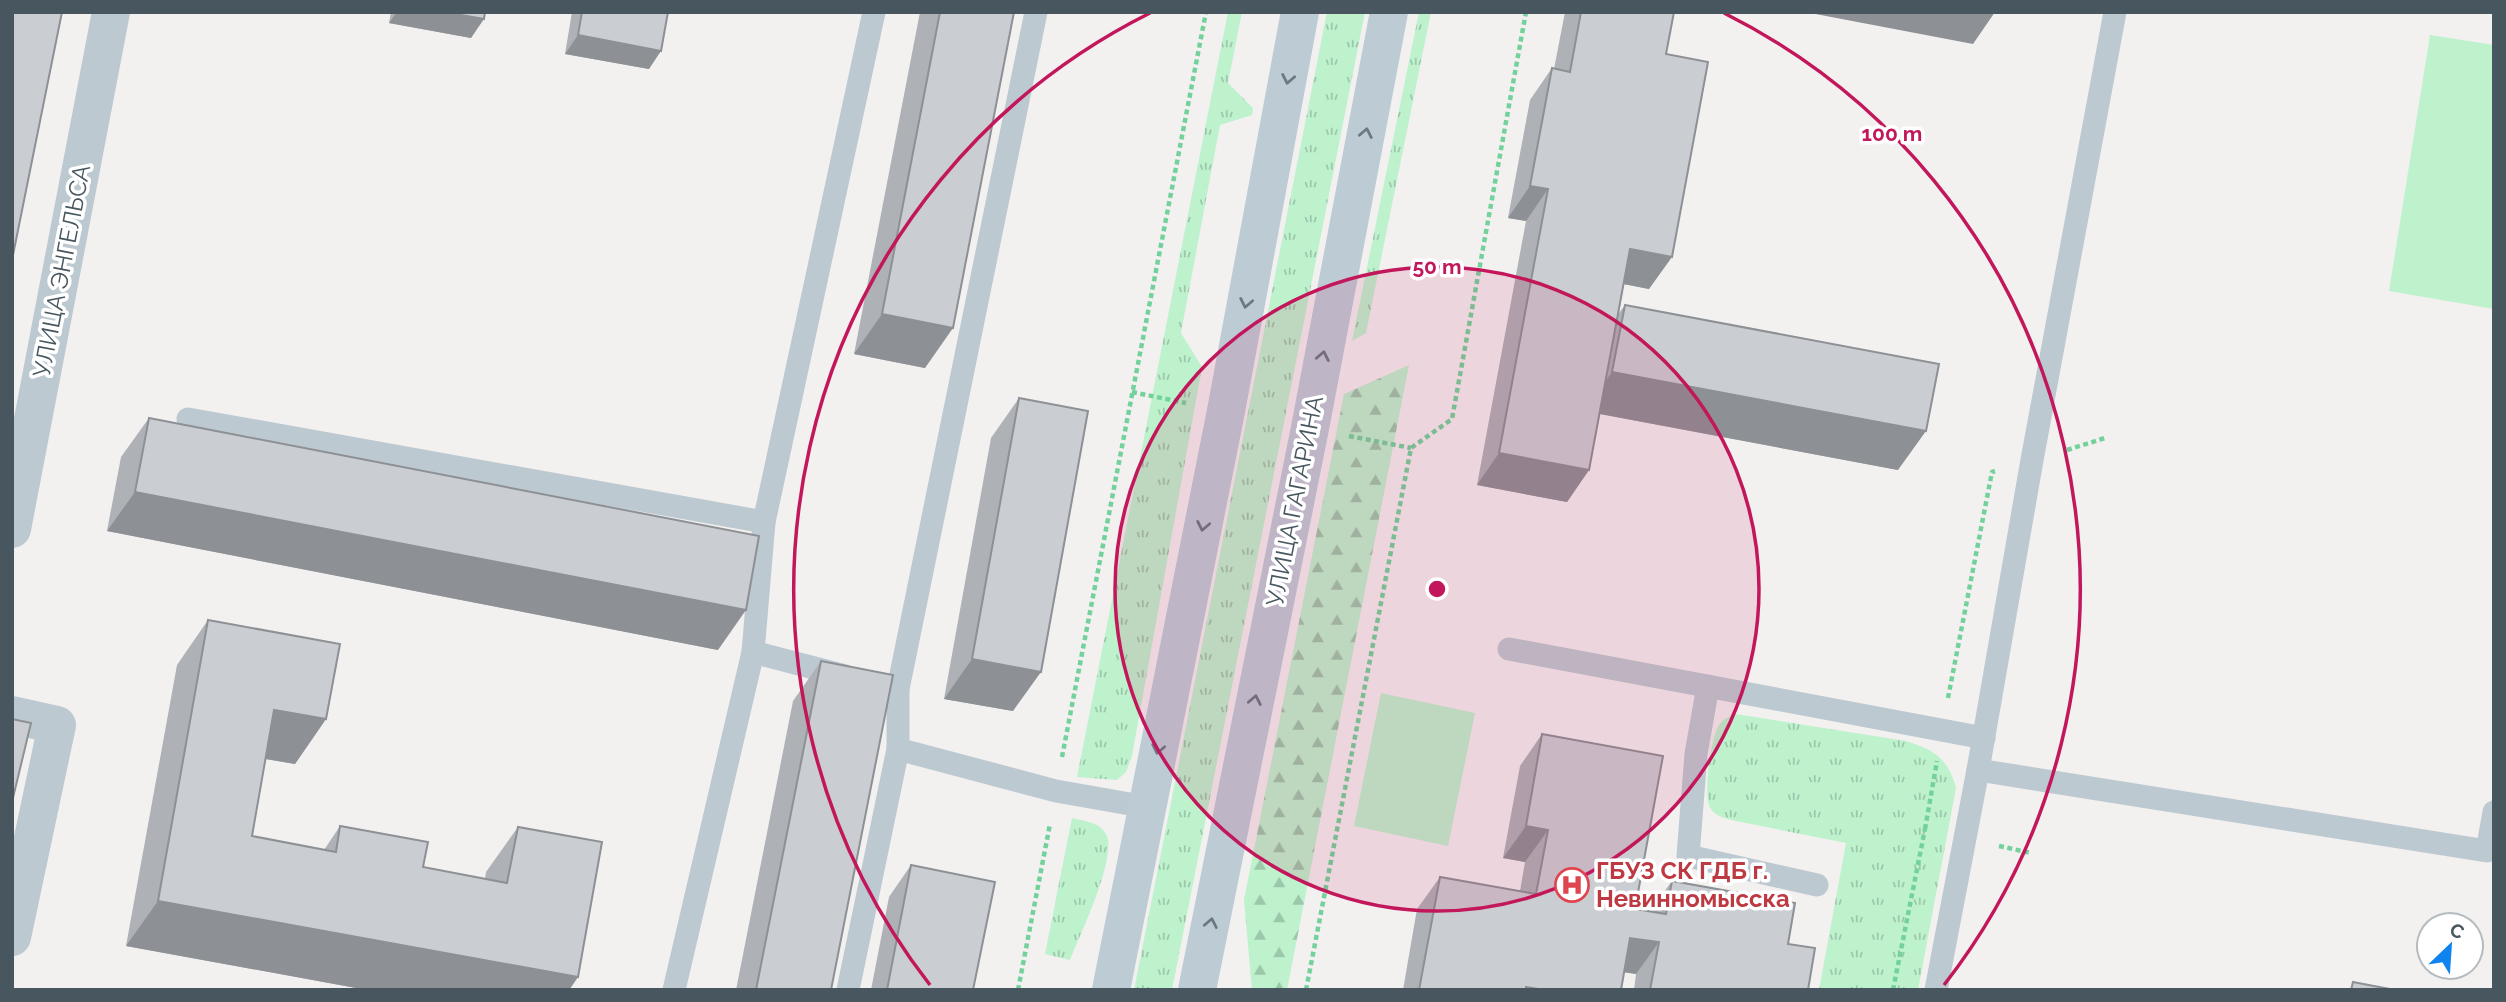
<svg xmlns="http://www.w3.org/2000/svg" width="2506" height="1002" viewBox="0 0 2506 1002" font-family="Raleway,sans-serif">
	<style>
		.grass { fill: url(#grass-tufts) }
		.forest { fill: url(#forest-firs) }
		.green { fill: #bdf2cd }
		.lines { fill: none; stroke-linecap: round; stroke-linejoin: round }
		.path { stroke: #73d29b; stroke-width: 4.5; stroke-dasharray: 5 3.5; stroke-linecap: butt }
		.lane { stroke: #bdc9d0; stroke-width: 23 }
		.street { stroke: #bdc9d0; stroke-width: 38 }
		.secondary { stroke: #bdcbd5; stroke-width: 38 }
		.wall { fill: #aeb1b5 }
		.shaded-wall { fill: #8d9094 }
		.building { fill: #caced3; stroke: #8d9094; stroke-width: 2 }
		.oneway { stroke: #6a7982 }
		.ring { fill: none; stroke: #c2185b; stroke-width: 3.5 }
		.labels { text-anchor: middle; stroke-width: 7; stroke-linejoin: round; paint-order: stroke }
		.street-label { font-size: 24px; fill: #47565f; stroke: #fff }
		.health-label { font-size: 24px; font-weight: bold; fill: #be3a42; stroke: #fff; text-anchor: start }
		.centre { fill: #c2185b; stroke: #fff; stroke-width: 3.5 }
		.ring-label { font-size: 21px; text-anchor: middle; font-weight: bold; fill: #c2185b; stroke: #fff; stroke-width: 7; stroke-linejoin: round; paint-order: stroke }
	</style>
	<defs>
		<pattern id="grass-tufts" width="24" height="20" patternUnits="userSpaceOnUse" patternTransform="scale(1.75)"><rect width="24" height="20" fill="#bdf2cd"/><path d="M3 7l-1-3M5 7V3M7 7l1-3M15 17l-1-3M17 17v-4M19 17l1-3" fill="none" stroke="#9bc7aa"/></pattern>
		<pattern id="forest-firs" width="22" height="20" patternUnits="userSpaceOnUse" patternTransform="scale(1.75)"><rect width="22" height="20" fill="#bdf2cd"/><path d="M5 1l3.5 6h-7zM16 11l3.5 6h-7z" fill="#9bc7aa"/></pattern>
	</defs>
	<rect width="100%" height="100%" fill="#f3f0f0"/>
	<g class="grass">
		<path d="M1228 12H1242L1228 83 1253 108 1252 115 1220 125 1181 333 1202 367 1132 756 1126 772 1117 780 1077 777Z"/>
		<path d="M1327 12H1365L1172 990H1134Z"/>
		<path d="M1419 12H1431L1366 333 1352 341Z"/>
		<path d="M1736 714 1906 741C1934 750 1948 758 1956 788L1918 990H1819L1846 843 1736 821C1728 819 1716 817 1711 809 1702 799 1711 738 1718 727 1722 719 1728 717 1736 714Z"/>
		<path d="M1072 818C1084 821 1099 822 1106 834 1118 856 1080 935 1070 960L1045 954Z"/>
	</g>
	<path class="forest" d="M1409 365 1287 990H1252L1244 900 1344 394Z"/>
	<g class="green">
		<path d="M2430 35 2494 45V309L2389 291Z"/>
		<path d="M1381 693 1475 713 1448 846 1354 826Z"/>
	</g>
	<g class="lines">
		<g class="path">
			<path d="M1132 392 1186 403"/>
			<path d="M1349 436 1411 448"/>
			<path d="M2067 450 2105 438"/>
			<path d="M1948 698 1992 472 1995 471"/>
			<path d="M1062 757 1206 12"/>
			<path d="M1925 829 1937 761"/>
			<path d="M1999 846 2031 853"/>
			<path d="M1018 990 1050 824"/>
			<path d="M1306 990 1411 448 1452 419 1526 12"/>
			<path d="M1893 990 1925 829"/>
		</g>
		<g class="lane">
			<path d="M188 419 764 522 753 652 674 990"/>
			<path d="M764 522 874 12"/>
			<path d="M1509 649 1984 738"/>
			<path d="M753 652 845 676"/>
			<path d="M885 686 898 689V749L1056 791 1147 807"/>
			<path d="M1708 686 1696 754 1688 856 1817 885"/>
			<path d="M898 689 1036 12"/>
			<path d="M1978 770 2487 851 2494 812"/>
			<path d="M848 990 898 749"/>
			<path d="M1936 990 1978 770 2032 460 2115 12"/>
		</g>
		<g class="street">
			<path d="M12 529 111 12"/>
			<path d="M12 715 57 725 12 937"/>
		</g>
		<g class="secondary">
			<path d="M1111 990 1226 411 1300 12"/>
			<path d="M1197 990 1310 428 1389 12"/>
		</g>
	</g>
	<g class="wall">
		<path d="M391 12H485L471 38 389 23Z"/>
		<path d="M572 12H668L649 69 565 54Z"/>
		<path d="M920 12H1014L925 368 854 354Z"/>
		<path d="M1565 12H1674L1666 54 1649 289 1624 284 1619 313 1625 305 1898 470 1600 414 1589 470 1567 502 1477 485 1526 221 1508 218 1530 100 1552 68 1554 69Z"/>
		<path d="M1019 398 1013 711 944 699 991 438Z"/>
		<path d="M149 418 718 650 107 531 121 457Z"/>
		<path d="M208 620 326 719 295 764 266 759 252 836 324 850 340 826 423 867 485 879 486 872 518 827 578 977 569 990H367L126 946 177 665Z"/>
		<path d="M821 661 831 990H736L793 701Z"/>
		<path d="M1542 734 1635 909 1650 911 1672 881 1788 944 1808 990H1634L1636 974 1624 972 1621 990H1403L1417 909 1440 877 1520 891 1525 862 1503 858 1520 766Z"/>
		<path d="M911 865 973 990H871L889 897Z"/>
	</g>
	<g class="shaded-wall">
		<path d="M397 12H444L484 19 471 38 389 23Z"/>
		<path d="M1805 12H1995L1973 44Z"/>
		<path d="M578 35 661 51 649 69 565 54Z"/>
		<path d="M1530 186 1548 189 1526 221 1508 218Z"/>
		<path d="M1630 249 1672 257 1649 289 1608 281Z"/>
		<path d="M882 314 953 328 925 368 854 354Z"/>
		<path d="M1612 372 1926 431 1898 470 1584 411Z"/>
		<path d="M1499 453 1589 470 1567 502 1477 485Z"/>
		<path d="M135 492 746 610 718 650 107 531Z"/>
		<path d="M972 659 1041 672 1013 711 944 699Z"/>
		<path d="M274 710 326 719 295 764 243 755Z"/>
		<path d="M1526 826 1548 830 1525 862 1503 858Z"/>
		<path d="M158 901 578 977 569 990H367L126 946Z"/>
		<path d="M1630 938 1659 942 1636 974 1608 970Z"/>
		<path d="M1526 987 1544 990H1524Z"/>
	</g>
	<g class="building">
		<path d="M12 12H62L12 260Z"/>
		<path d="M444 12H485L484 19Z"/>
		<path d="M582 12H668L661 51 578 35Z"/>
		<path d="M940 12H1014L953 328 882 314Z"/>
		<path d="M1581 12H1674L1666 54 1708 62 1672 257 1630 249 1589 470 1499 453 1548 189 1530 186 1552 68 1570 72Z"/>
		<path d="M1625 305 1939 364 1926 431 1612 372Z"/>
		<path d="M1019 398 1088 411 1041 672 972 659Z"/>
		<path d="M149 418 759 536 746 610 135 492Z"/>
		<path d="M208 620 340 644 326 719 274 710 252 836 336 852 340 826 428 842 423 867 507 883 518 827 602 842 578 977 158 901Z"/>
		<path d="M821 661 893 675 831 990H756Z"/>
		<path d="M12 719 31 723 12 802Z"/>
		<path d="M1542 734 1663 756 1635 909 1666 914 1672 881 1795 903 1788 944 1815 948 1808 990H1650L1659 942 1630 938 1621 990H1544L1526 987V990H1419L1440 877 1536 894 1548 830 1526 826Z"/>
		<path d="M911 865 995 882 973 990H887Z"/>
		<path d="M2353 982 2395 990H2351Z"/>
	</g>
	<defs><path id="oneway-chevron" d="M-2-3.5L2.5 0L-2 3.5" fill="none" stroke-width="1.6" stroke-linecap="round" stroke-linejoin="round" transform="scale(1.75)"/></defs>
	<g class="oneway">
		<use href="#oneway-chevron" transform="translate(1288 79) rotate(101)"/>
		<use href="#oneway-chevron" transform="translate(1366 133) rotate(-79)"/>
		<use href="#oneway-chevron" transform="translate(1246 303) rotate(101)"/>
		<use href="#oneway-chevron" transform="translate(1323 356) rotate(-79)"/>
		<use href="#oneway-chevron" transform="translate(1203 526) rotate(101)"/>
		<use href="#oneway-chevron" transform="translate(1255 700) rotate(-79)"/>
		<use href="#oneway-chevron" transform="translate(1158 749) rotate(101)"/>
		<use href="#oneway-chevron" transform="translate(1211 923) rotate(-79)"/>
	</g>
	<circle cx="1437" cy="589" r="322" fill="#c2185b" fill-opacity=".12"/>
	<g class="ring">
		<circle cx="1437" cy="589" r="322"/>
		<path d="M930 985A644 644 0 0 1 1150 13M1724 13A644 644 0 0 1 1944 985"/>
	</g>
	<defs>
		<g id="hospital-ring" transform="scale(1.75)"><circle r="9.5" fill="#fff" stroke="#e0444e" stroke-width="1.5"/><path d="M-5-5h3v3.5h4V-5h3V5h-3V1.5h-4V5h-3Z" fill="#e0444e"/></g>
	</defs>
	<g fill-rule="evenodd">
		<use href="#hospital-ring" x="1572" y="885"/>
	</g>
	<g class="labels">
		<g class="street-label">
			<text transform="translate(62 271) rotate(-79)" y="8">УЛИЦА ЭНГЕЛЬСА</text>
			<text transform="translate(1295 501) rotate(-79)" y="8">УЛИЦА ГАГАРИНА</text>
		</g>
		<g class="health-label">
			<text x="1596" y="879">ГБУЗ СК ГДБ г.<tspan x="1596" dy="28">Невинномысска</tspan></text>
		</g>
	</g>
	<circle cx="1437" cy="589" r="10" class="centre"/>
	<g class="ring-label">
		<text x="1892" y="141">100 m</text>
		<text x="1437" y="274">50 m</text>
	</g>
	<rect width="2506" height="1002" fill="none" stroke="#47565f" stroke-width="28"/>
	<g transform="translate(2450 946) rotate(25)"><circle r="33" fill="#ffffff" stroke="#b5bbbf" stroke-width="2"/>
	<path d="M0-5L12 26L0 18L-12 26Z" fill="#0f83ee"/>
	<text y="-10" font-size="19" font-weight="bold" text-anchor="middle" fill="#47565f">С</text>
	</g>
</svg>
